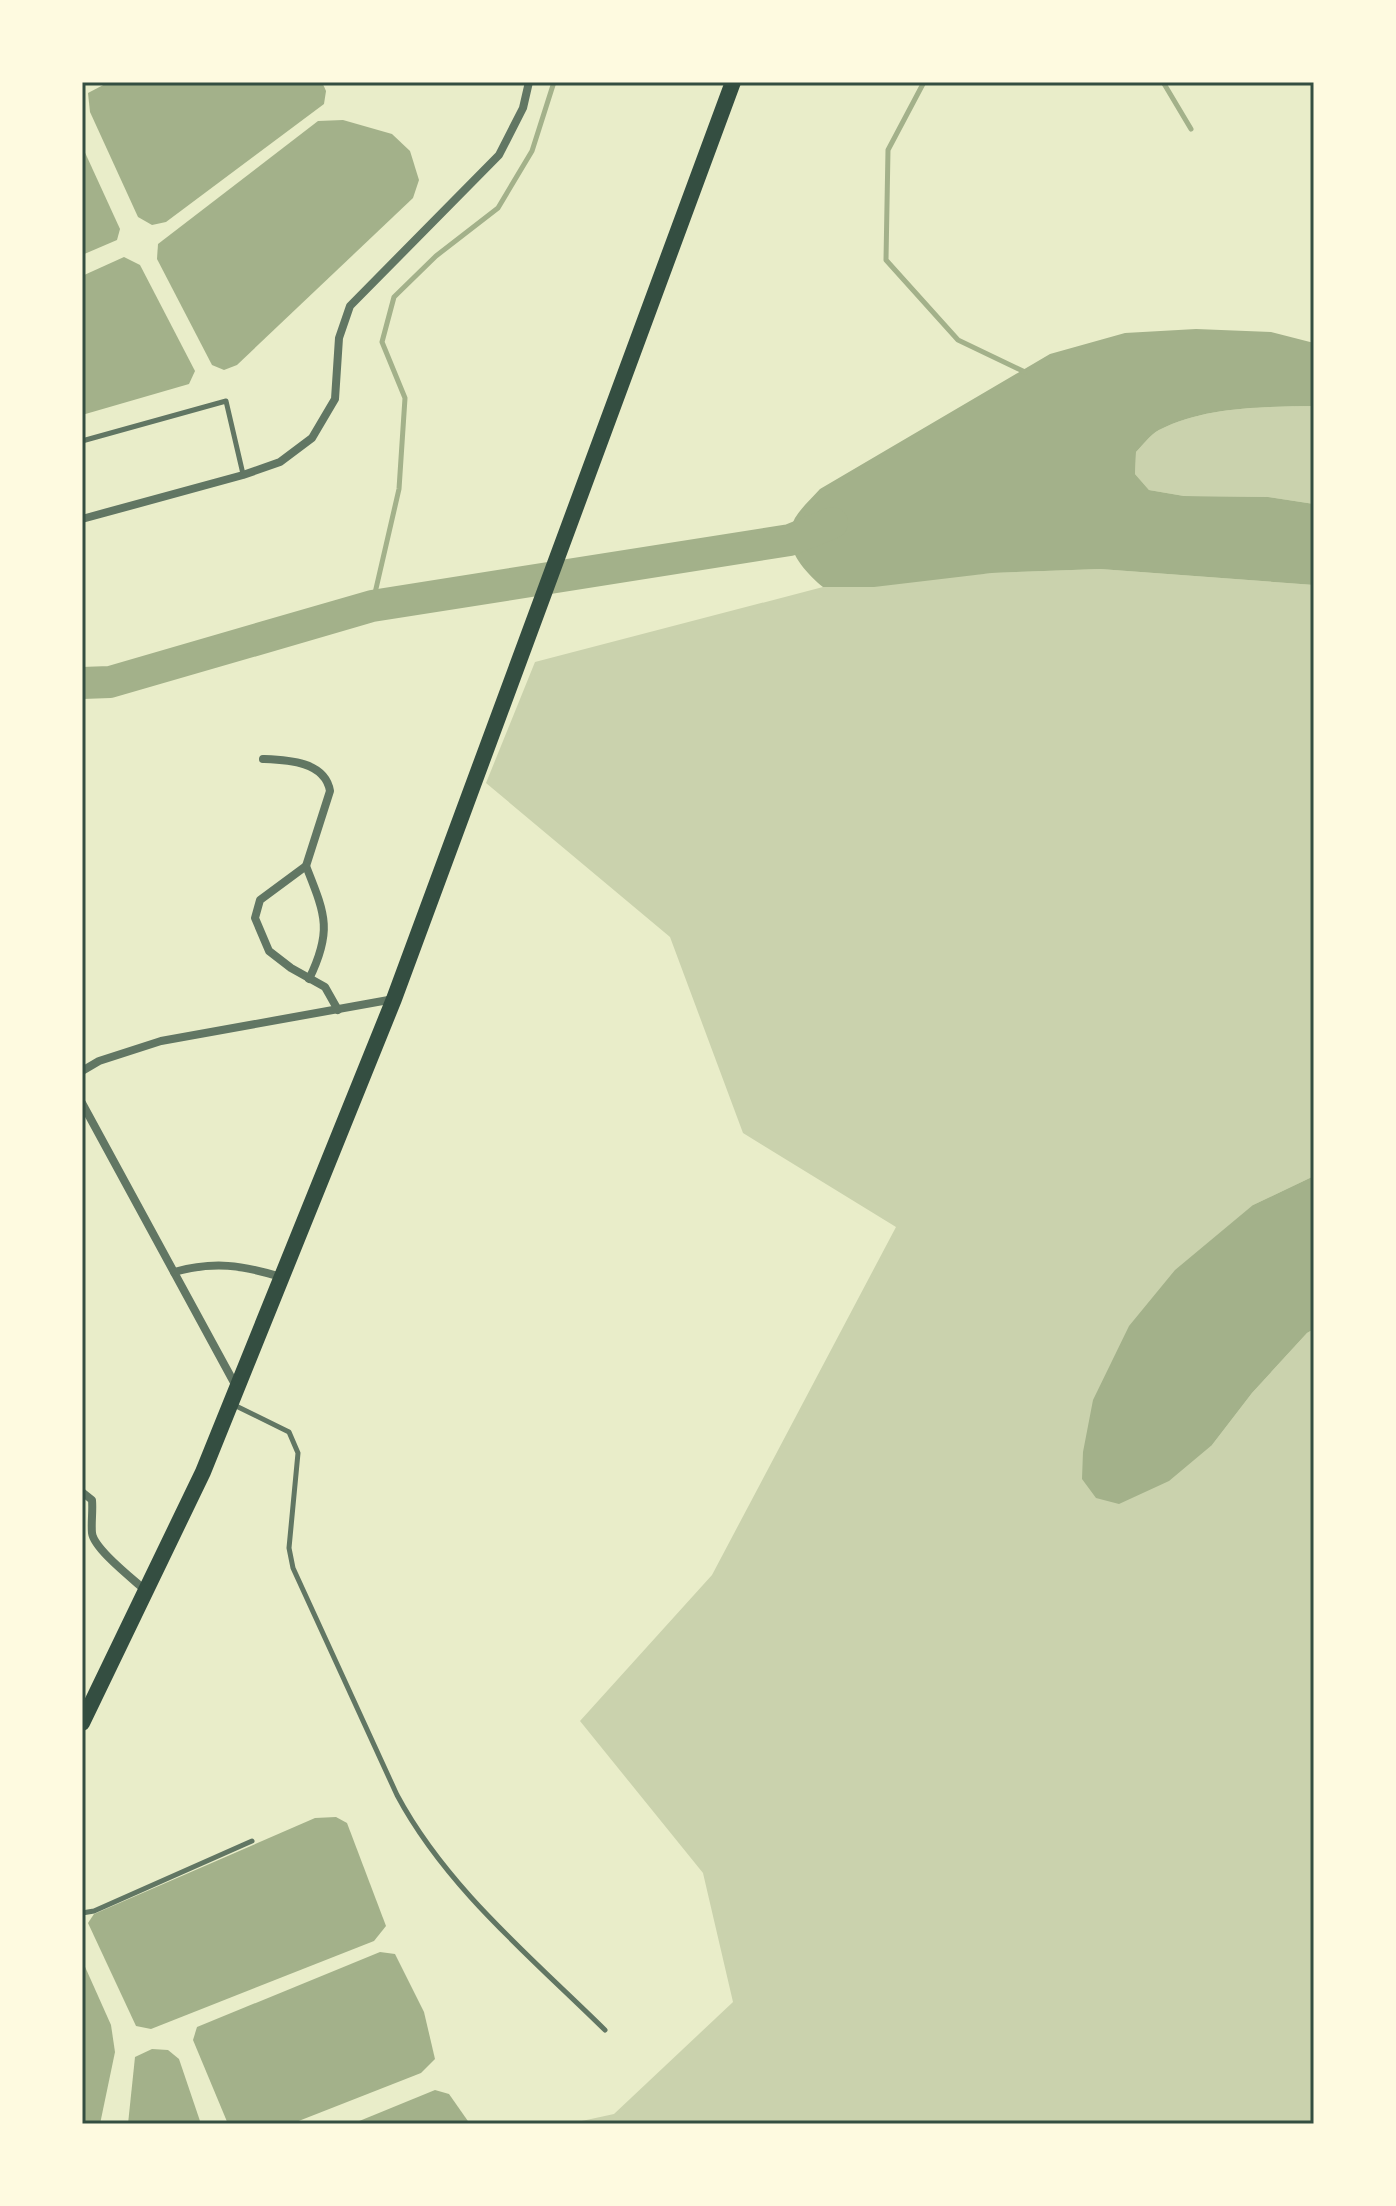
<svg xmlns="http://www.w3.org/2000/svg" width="1396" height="2206" viewBox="0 0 1396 2206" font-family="'Fira Sans Condensed',sans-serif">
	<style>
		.green { fill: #cad2ad }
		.water { fill: #a3b18a }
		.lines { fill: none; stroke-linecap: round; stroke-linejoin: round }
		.stream { stroke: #a3b18a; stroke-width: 5 }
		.river { stroke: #a3b18a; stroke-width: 32 }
		.service { stroke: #617663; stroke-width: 5 }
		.minor { stroke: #617663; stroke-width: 8 }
		.trunk { stroke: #344e41; stroke-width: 16 }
		.neatline { fill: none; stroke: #344e41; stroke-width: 3 }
	</style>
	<rect width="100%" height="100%" fill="#e9edc9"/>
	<g class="green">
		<path d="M1314 406V504L1268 497 1184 496 1149 490 1135 474 1136 452C1143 445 1150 435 1159 430 1206 406 1262 407 1314 406Z"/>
		<path d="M1100 569 1314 585V1176L1253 1205 1212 1445 1252 1393 1307 1333 1314 1329V2124H568L614 2114 733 2002 703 1873 580 1721 712 1575 896 1227 743 1133 670 937 486 783 535 662 823 587 992 573Z"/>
	</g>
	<g class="water">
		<path d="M109 82H322L326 91 324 104 166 222 152 225 138 217 90 112 88 93Z"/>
		<path d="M343 120 392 134 410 151 419 180 413 198 237 365 224 370 212 365 157 259 158 244 318 121Z"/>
		<path d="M82 146 120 229 117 240 82 255Z"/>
		<path d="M124 257 140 265 195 371 189 384 82 415V276Z"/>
		<path d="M1196 329 1271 332 1314 343V406C1262 407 1206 406 1159 430 1150 435 1143 445 1136 452L1135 474 1149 490 1184 496 1268 497 1314 504V585L1100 569 992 573 874 587H823C804 571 780 546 795 518 801 508 812 498 820 489L1050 354 1125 333Z"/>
		<path d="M1314 1176V1329L1307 1333 1252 1393 1212 1445 1169 1481 1119 1504 1096 1498 1082 1479 1083 1452 1093 1400 1129 1326 1175 1270 1253 1205Z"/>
		<path d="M336 1817 347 1823 386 1926 374 1941 151 2029 136 2026 88 1923 94 1914 315 1818Z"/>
		<path d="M380 1952 395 1954 424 2012 435 2059 421 2073 291 2124H228L193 2040 197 2027Z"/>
		<path d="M82 1960 111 2025 115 2052 100 2124H82Z"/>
		<path d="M152 2049 168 2050 179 2059 201 2124H128L135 2057Z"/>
		<path d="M435 2090 449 2094 470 2124H352Z"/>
	</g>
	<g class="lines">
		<g class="stream">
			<path d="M924 82 888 150 886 260 958 340 1025 372"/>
			<path d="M1163 82 1191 129"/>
			<path d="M372 606 399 489 405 398 382 342 394 297 436 256 498 208 532 151 554 82"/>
		</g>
		<path class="river" d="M82 683 110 682 372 606 790 540 832 523"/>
		<g class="service">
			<path d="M82 441 226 401 243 474"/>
			<path d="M232 1404 289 1432 298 1453 289 1548 293 1568 397 1795C446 1887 531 1957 605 2030"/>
			<path d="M82 1913 94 1911 252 1841"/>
		</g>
		<g class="minor">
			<path d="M82 519 243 475 280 462 312 438 335 399 339 338 350 306 499 155 523 108 529 82"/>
			<path d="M263 759C287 760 325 761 330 791L306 866 260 900 255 918 269 951 291 968 325 987 338 1010"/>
			<path d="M306 866C325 914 333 930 309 979"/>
			<path d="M82 1071 99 1061 161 1041 394 999"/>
			<path d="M82 1103 237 1388"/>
			<path d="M174 1272C214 1261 242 1265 281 1277"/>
			<path d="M82 1492 92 1500C93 1511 91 1522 92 1533 94 1549 133 1579 146 1591"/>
		</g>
		<path class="trunk" d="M82 1723 203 1472 394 999 733 82"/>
	</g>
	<rect width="1396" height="2206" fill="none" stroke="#fefae0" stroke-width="168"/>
	<rect x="84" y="84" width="1228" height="2038" class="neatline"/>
</svg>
